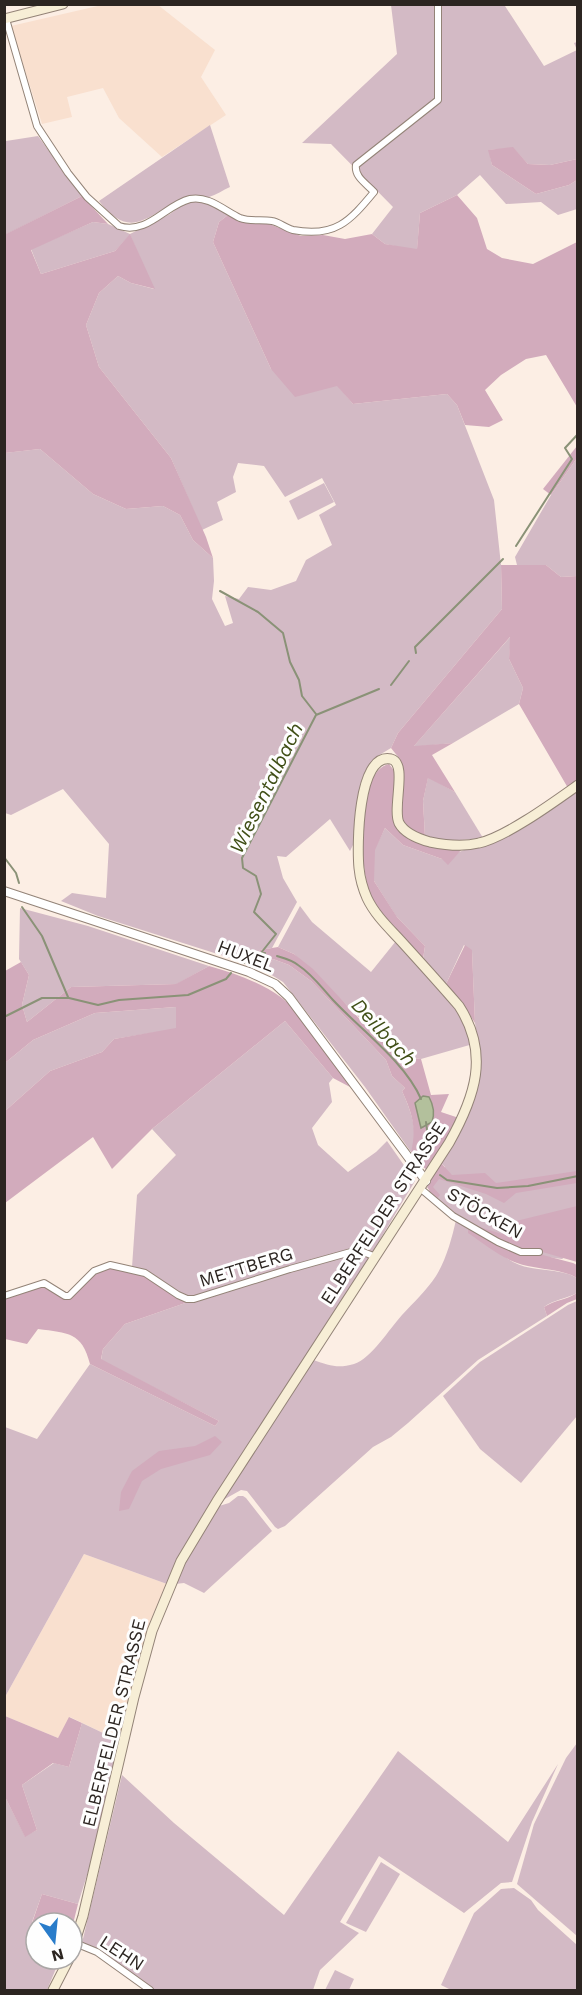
<svg xmlns="http://www.w3.org/2000/svg" width="582" height="1995" viewBox="0 0 582 1995" font-family="'Work Sans',sans-serif">
	<style>
		.built { fill: #f9e0cf }
		.green { fill: #d3bac5 }
		.forest { fill: #d2abbc }
		.water { fill: #b3c09c; stroke: #8a9277; stroke-width: 1.5 }
		.lines { fill: none; stroke-linecap: round; stroke-linejoin: round }
		.stream { stroke: #8a9277; stroke-width: 2 }
		.minor-casing { stroke: #938377; stroke-width: 8 }
		.tertiary-casing { stroke: #938377; stroke-width: 10 }
		.secondary-casing { stroke: #938377; stroke-width: 11 }
		.minor { stroke: #fff; stroke-width: 6 }
		.tertiary { stroke: #fff; stroke-width: 8 }
		.secondary { stroke: #f7eed6; stroke-width: 9 }
		.labels { text-anchor: middle; stroke-width: 6; stroke-linejoin: round; paint-order: stroke }
		.street-label { font-size: 18px; fill: #2c2521; stroke: #fefefe }
		.water-label { font-size: 20px; font-style: italic; fill: #404f17; stroke: #fefefe }
	</style>
	<rect width="100%" height="100%" fill="#fceee4"/>
	<g class="built">
		<path d="M102 5H158L215 50 201 77 226 115 162 157 119 118 103 88 67 97 72 117 42 124 11 26Z"/>
		<path d="M84 1554 167 1584 120 1741 70 1717 58 1738 5 1716V1697Z"/>
	</g>
	<g class="green">
		<path d="M496 4 505 6 544 66 577 50 574 43 577 42V159L550 165 528 164 513 148 489 150 492 165 536 194 569 185 577 180V209L558 215 541 202 506 204 480 175 457 195 420 213 417 251 385 244 372 234 393 207 331 144 302 143 397 54 391 5Z"/>
		<path d="M210 125 230 187C223 190 216 195 209 197 200 199 195 193 182 199 147 215 131 242 99 201Z"/>
		<path d="M38 136 82 196 5 235 4 137 6 141Z"/>
		<path d="M190 199 213 206 228 215 219 222 213 242 271 369 338 386 353 404 447 394 457 405 494 500 501 565 502 609 398 733 391 748 376 757 366 770 361 782 354 843 350 851 330 819 286 857 277 856 283 878 297 902 272 948 260 950 254 959 258 967 98 916 61 901 72 893 106 898 109 844 63 789 11 815 5 813 4 453 40 449 93 494 126 509 163 506 180 515 193 540 213 558 214 581 212 599 225 626 233 623 225 596 239 599 248 587 271 590 296 581 306 560 332 545 319 515 336 505 322 478 285 497 264 466 238 463 233 477 236 492 217 502 223 520 202 530 171 458 99 367 86 325 99 293 118 276 131 283 154 289 130 235 115 251 41 274 31 249 93 222 108 224 130 234 170 214Z"/>
		<path d="M577 458V576L561 577 546 565H517L515 557 551 495Z"/>
		<path d="M324 483 334 502 298 520 289 501Z"/>
		<path d="M511 636 509 659 523 688 519 704 453 743 413 747Z"/>
		<path d="M428 777 455 792 483 838 449 841 425 837 423 801Z"/>
		<path d="M577 789 578 1248 562 1259 524 1254 444 1213 429 1199V1191L445 1167 441 1163 464 1124 478 1088 481 1060 475 1023 472 951 464 945 446 984 423 960 425 946 396 916 374 881V850L385 828 403 845 442 859 469 848Z"/>
		<path d="M300 906 312 922 371 972 396 941 465 1018 473 1044 421 1059 400 1057 294 954 278 947Z"/>
		<path d="M20 908 88 926 209 966 177 984 71 987 27 1022 22 1005 29 975 19 959Z"/>
		<path d="M273 959 289 965 311 981 386 1060 392 1076 405 1088 402 1091C410 1109 420 1133 411 1152L365 1087 291 992 283 982 265 971Z"/>
		<path d="M176 1007V1029L114 1039 102 1052 50 1071 5 1111V1063L33 1040 95 1013Z"/>
		<path d="M285 1021 333 1078 329 1083 332 1102 312 1128 318 1145 348 1172 376 1152 387 1141 415 1181 372 1253 358 1249 194 1298H187L146 1270 132 1267 137 1195 176 1155 152 1129Z"/>
		<path d="M456 1220C477 1231 493 1250 513 1262 533 1273 559 1267 577 1278V1293C566 1299 555 1299 544 1307L547 1316 478 1360 408 1423 391 1437 373 1447 285 1526 278 1529 275 1527 247 1491 241 1490 223 1500 313 1360C329 1365 337 1369 354 1364 371 1359 390 1328 402 1315 414 1302 426 1291 436 1276 446 1260 452 1238 456 1220Z"/>
		<path d="M357 1252 371 1258 203 1515 167 1584 84 1554 5 1697V1427L37 1439 90 1364 215 1426 219 1421 101 1360 103 1349 125 1324 194 1300Z"/>
		<path d="M577 1301V1416L521 1483 480 1449 443 1396 480 1362 568 1305Z"/>
		<path d="M238 1496H243L246 1498 272 1531 204 1593 184 1583 175 1584 190 1553 219 1506 229 1503Z"/>
		<path d="M82 1723 120 1741 92 1859 78 1904 42 1894 32 1922 36 1924V1959H60L47 1990H5V1797L25 1836 37 1830 22 1785 54 1763 69 1767Z"/>
		<path d="M577 1743V1936L517 1884 534 1824 566 1758Z"/>
		<path d="M398 1751 508 1842 558 1764 532 1822 512 1882 501 1883 464 1913 379 1856 340 1922 359 1933 320 1970 313 1990H154L98 1950 82 1943 122 1775 174 1823 284 1915Z"/>
		<path d="M381 1862 400 1874 366 1932 346 1923Z"/>
		<path d="M514 1888 531 1900 538 1910 577 1945V1990H451L441 1985 474 1913 501 1889Z"/>
		<path d="M335 1970 354 1979 349 1990H325Z"/>
	</g>
	<g class="forest">
		<path d="M513 147 528 164 550 165 577 159V180L569 185 536 194 492 165 488 150Z"/>
		<path d="M457 195 477 218 487 249 502 258 533 264 577 242V407L546 355 526 359 501 375 485 390 503 420 489 427 465 425 457 405 447 394 353 404 337 386 295 397 271 369 213 242 219 222 228 215 248 223 269 224 301 236 323 235 345 239 372 234 385 244 417 249 420 213Z"/>
		<path d="M82 196 108 224 93 222 31 250 41 274 115 251 130 234 155 289 131 283 118 276 99 293 86 325 99 367 171 458 206 537 213 558 193 540 180 515 163 506 126 509 93 494 40 449 5 453 4 235Z"/>
		<path d="M577 446V458L551 495 543 489Z"/>
		<path d="M501 565H546L561 577 577 576V781L568 788 519 704 523 688 509 659 510 637 414 746 453 743 432 755 455 792 428 778 423 801 425 837C383 823 408 797 403 768 402 759 396 755 391 748L398 733 502 609Z"/>
		<path d="M389 764 396 773C388 838 402 842 462 849L448 865 442 859 403 845 385 828 375 850 374 881 397 917 425 946 423 959C413 948 403 936 393 925 387 918 379 912 374 904 359 880 354 771 389 764Z"/>
		<path d="M465 945 472 950 475 1023 463 1004 446 984Z"/>
		<path d="M278 947 294 954 313 969 368 1028 400 1057 421 1059 431 1095 449 1094 441 1112 459 1118 447 1140 426 1169 421 1166 411 1152C417 1128 412 1113 402 1091L405 1088 392 1076 386 1060 311 981 289 965 273 959 265 971 258 967 254 960 260 950Z"/>
		<path d="M21 962 29 975 22 1005 27 1022 71 987 176 984 209 966C234 973 260 982 282 998 307 1017 331 1060 350 1087L333 1078 285 1021 152 1129 112 1169 93 1137 5 1203V1111L50 1071 102 1052 114 1039 176 1028V1007L95 1013 33 1040 5 1063V971Z"/>
		<path d="M441 1163 452 1175 485 1173 496 1183 577 1171V1183L516 1193 504 1203 486 1194 439 1179 433 1187 440 1195 436 1200 427 1187Z"/>
		<path d="M577 1206V1262L539 1251 513 1248 469 1224 502 1234 508 1223Z"/>
		<path d="M468 1226 498 1243 573 1263 577 1265V1278C560 1268 536 1270 517 1263 500 1257 483 1243 468 1233Z"/>
		<path d="M111 1267 144 1275 194 1300 125 1324 103 1349 101 1359 219 1421 215 1426 90 1364C82 1332 68 1333 38 1329L27 1344 5 1339 4 1297 45 1286 69 1298C76 1294 79 1287 86 1281 93 1273 101 1270 111 1267Z"/>
		<path d="M577 1293V1299L567 1303 547 1316 544 1307C555 1300 566 1300 577 1293Z"/>
		<path d="M215 1436 222 1442 210 1455 161 1469 142 1481 129 1509 119 1511 121 1492 132 1471 159 1451 195 1446Z"/>
		<path d="M5 1716 58 1738 69 1717 82 1723 69 1767 53 1763 22 1785 37 1830 25 1837 5 1797Z"/>
		<path d="M42 1894 78 1904 72 1928V1923L36 1924 32 1923Z"/>
	</g>
	<path class="water" d="M423 1096 429 1097C434 1106 435 1113 432 1122L421 1128 415 1103Z"/>
	<g class="lines">
		<g class="stream">
			<path d="M516 546 572 459 565 448 578 434"/>
			<path d="M220 591 258 612 283 633 290 662 299 680 302 696 316 714"/>
			<path d="M416 653 415 647 503 559"/>
			<path d="M391 685 409 661"/>
			<path d="M4 857 16 873 19 883"/>
			<path d="M22 907 42 936 68 997"/>
			<path d="M261 953 276 934 254 912 261 894 256 876 243 868 242 858 316 715 379 689"/>
			<path d="M277 956C284 958 292 960 298 965 313 975 321 987 333 1000 361 1030 405 1062 421 1099"/>
			<path d="M244 963 255 954 265 953"/>
			<path d="M4 1017 42 998H69L98 1005 119 1000 188 995 226 979 231 973"/>
			<path d="M426 1122 430 1154"/>
			<path d="M440 1175 447 1180 497 1188 528 1186 578 1176"/>
		</g>
		<g class="minor-casing">
			<g id="minor">
				<path d="M6 19 37 126 68 173 87 197 119 226C148 235 165 205 190 199 208 195 225 211 240 218 250 222 261 219 272 221 279 222 285 228 293 230 335 238 350 221 374 192 367 184 354 177 356 165L438 100V4"/>
				<path d="M421 1189 453 1216 498 1242 521 1252H539"/>
				<path d="M4 1296 44 1283 65 1296H69L94 1271 110 1265 145 1273 178 1295 187 1299H194L290 1269 358 1250 376 1257"/>
				<path d="M75 1943 97 1952 150 1990"/>
			</g>
		</g>
		<g class="tertiary-casing">
			<path id="tertiary" d="M4 891 249 972 275 984 289 997 426 1181"/>
		</g>
		<g class="secondary-casing">
			<g id="secondary">
				<path d="M4 19 63 4"/>
				<path d="M72 1951 83 1916 134 1697 152 1631 181 1561 217 1501 449 1143C475 1097 490 1054 459 1006 440 984 421 963 401 941 389 928 375 915 367 898 363 889 360 878 359 868 357 848 357 752 391 759 408 763 392 808 399 823 405 834 419 839 430 842 445 845 464 847 479 843 506 837 554 802 578 785"/>
				<path d="M53 1990 69 1959"/>
			</g>
		</g>
		<use href="#minor" class="minor"/>
		<use href="#tertiary" class="tertiary"/>
		<use href="#secondary" class="secondary"/>
	</g>
	<g class="labels">
		<g class="street-label">
			<text transform="translate(246 956) rotate(21)" y="6">HUXEL</text>
			<text transform="translate(383 1213) rotate(-57)" y="6">ELBERFELDER STRASSE</text>
			<text transform="translate(485 1213) rotate(30)" y="6">STÖCKEN</text>
			<text transform="translate(246 1267) rotate(-17)" y="6">METTBERG</text>
			<text transform="translate(114 1723) rotate(-76)" y="6">ELBERFELDER STRASSE</text>
			<text transform="translate(122 1953) rotate(33)" y="6">LEHN</text>
		</g>
		<g class="water-label">
			<text transform="translate(266 788) rotate(-64)" y="7">Wiesentalbach</text>
			<text transform="translate(384 1032) rotate(47)" y="7">Deilbach</text>
		</g>
	</g>
	<rect width="582" height="1995" fill="none" stroke="#2c2521" stroke-width="12"/>
	<g transform="translate(54 1941) rotate(165)"><circle r="28" fill="#fefefe" stroke="#aaa7a6" stroke-width="1.5"/>
	<path d="M0-4.5L10 22L0 15L-10 22Z" fill="#297cca"/>
	<text y="-9" font-size="16" font-weight="bold" text-anchor="middle" fill="#2c2521">N</text>
	</g>
</svg>
